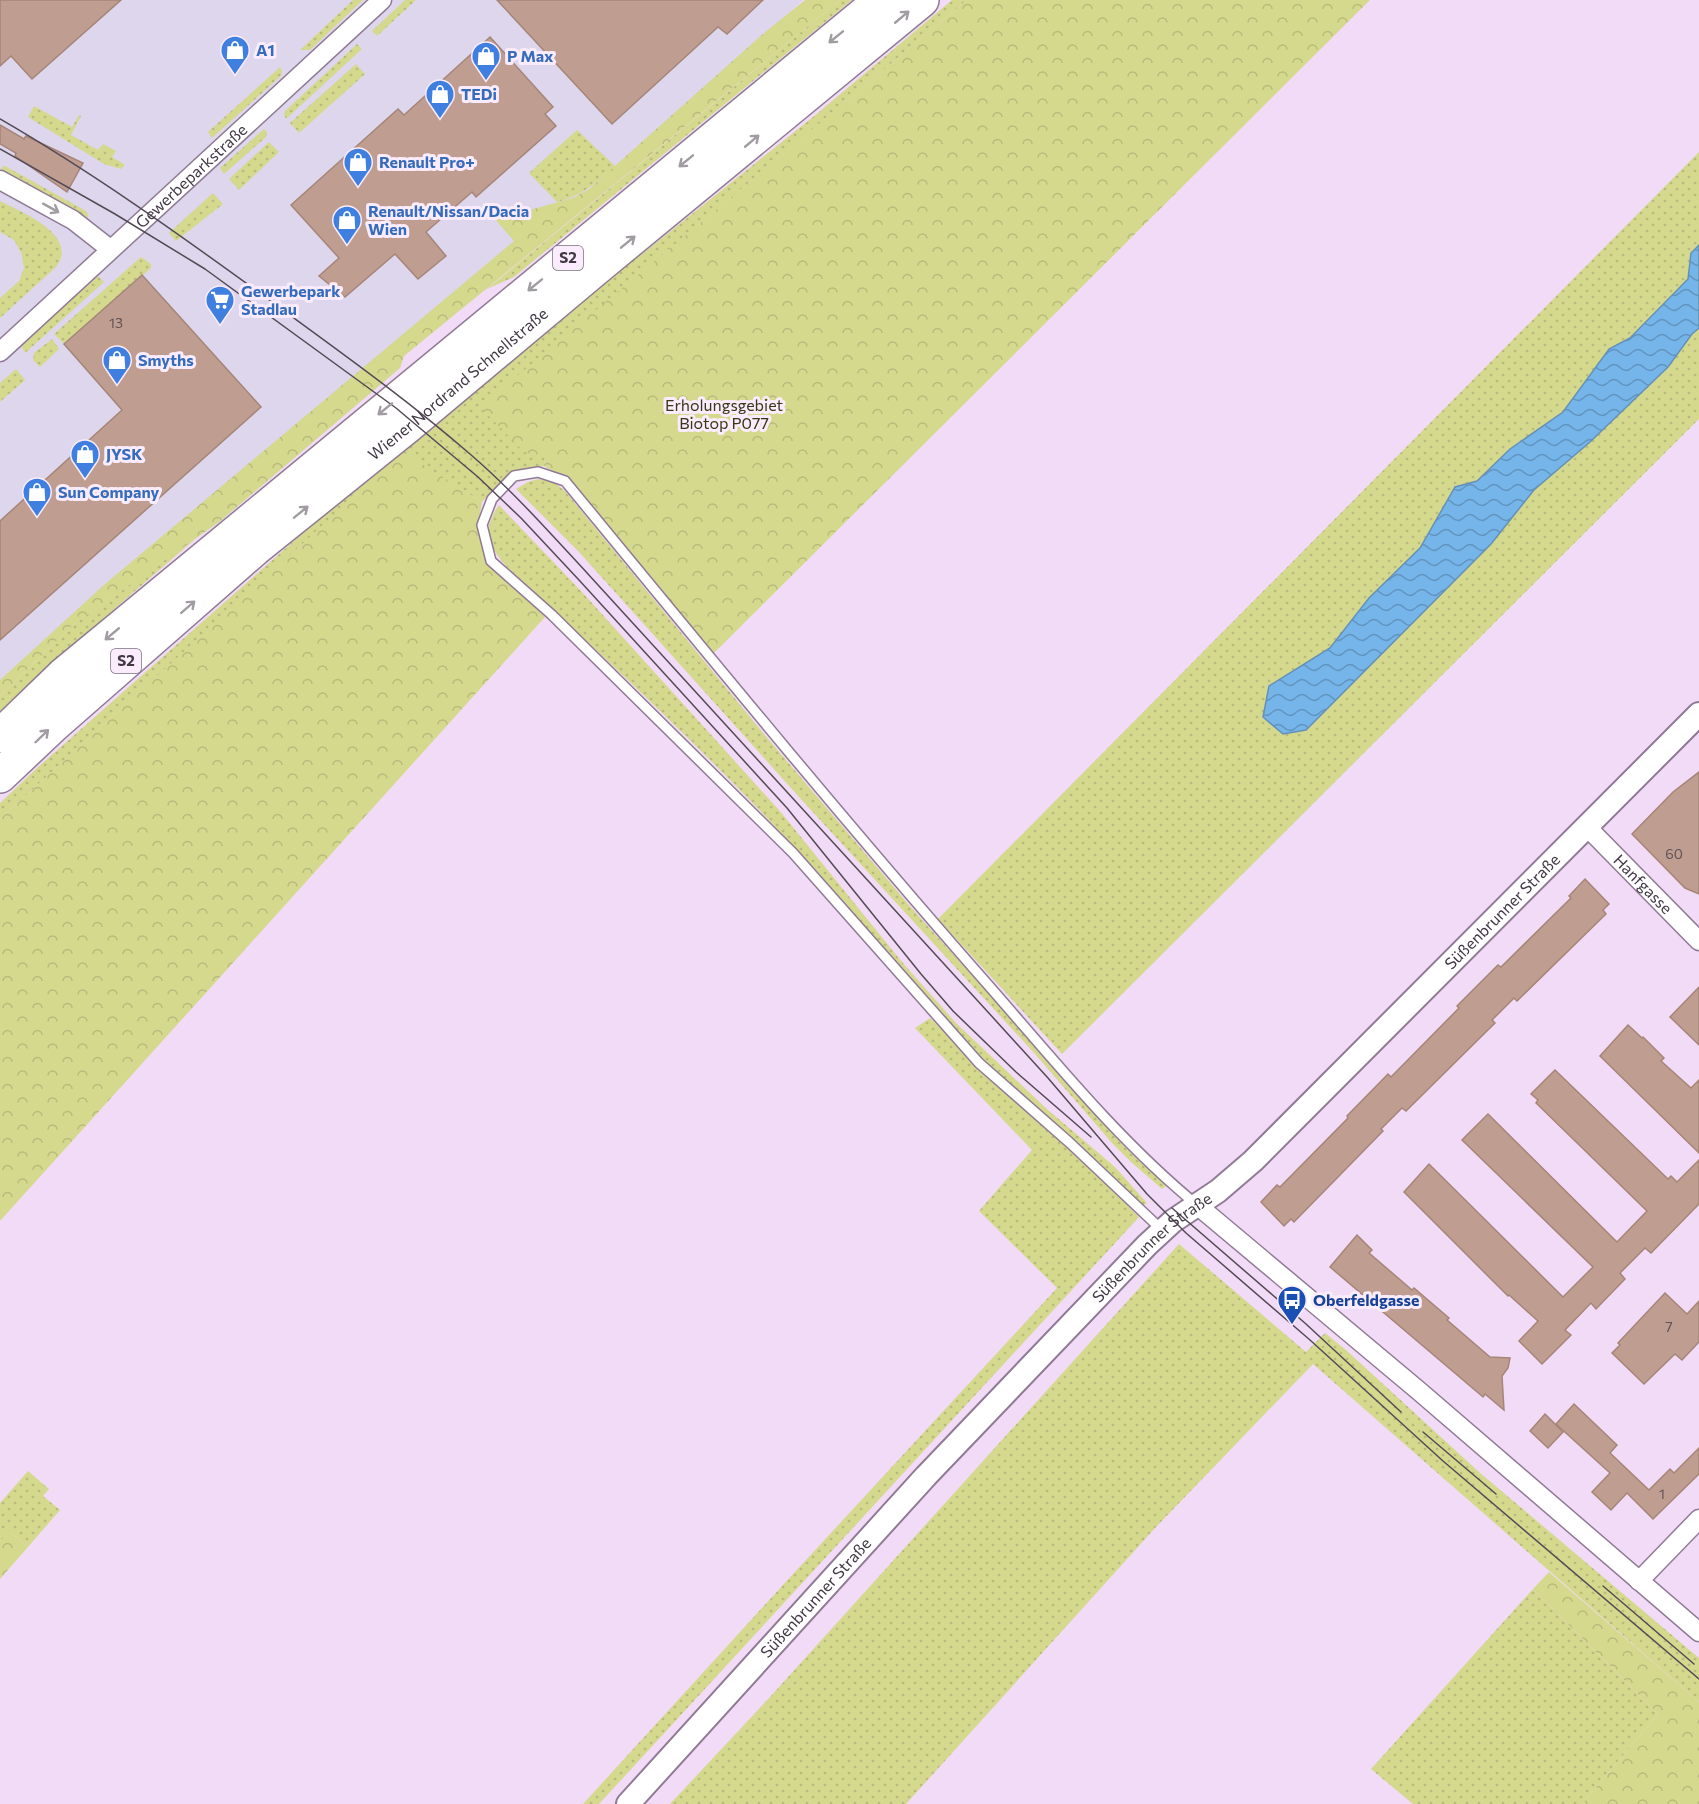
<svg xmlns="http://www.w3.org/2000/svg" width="1699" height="1804" viewBox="0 0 1699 1804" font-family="Commissioner,sans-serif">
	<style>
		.commercial { fill: #ddd6ec }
		.grass { fill: url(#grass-dots) }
		.forest { fill: url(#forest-crowns) }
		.water { fill: url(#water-waves); stroke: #6590b8; stroke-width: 1.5 }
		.building { fill: #bf9e91; stroke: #a68579; stroke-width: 1.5 }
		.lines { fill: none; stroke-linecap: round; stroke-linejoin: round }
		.service-casing { stroke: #907b95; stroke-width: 12 }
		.minor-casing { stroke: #907b95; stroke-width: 21 }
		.tertiary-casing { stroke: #907b95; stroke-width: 26 }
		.motorway-casing { stroke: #907b95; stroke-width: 36 }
		.service { stroke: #fff; stroke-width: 9 }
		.minor { stroke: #fff; stroke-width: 18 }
		.tertiary { stroke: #fff; stroke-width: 22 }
		.motorway { stroke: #fff; stroke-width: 33 }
		.tram { stroke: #544a56; stroke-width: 1.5 }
		.oneway { stroke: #a09ca1 }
		.labels { text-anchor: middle; stroke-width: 6; stroke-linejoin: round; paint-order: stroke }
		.number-label { font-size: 14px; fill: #605256 }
		.shield { fill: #faecfd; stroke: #786e7b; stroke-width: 1.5 }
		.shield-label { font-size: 15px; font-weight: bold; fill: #413843 }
		.shop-label { font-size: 16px; font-weight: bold; fill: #366cbe; stroke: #faecfd; text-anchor: start }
		.street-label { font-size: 16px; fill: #413843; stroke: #faecfd }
		.park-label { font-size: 16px; fill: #363715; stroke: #faecfd }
		.transit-label { font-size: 16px; font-weight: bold; fill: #164399; stroke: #faecfd; text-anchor: start }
	</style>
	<defs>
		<pattern id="grass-dots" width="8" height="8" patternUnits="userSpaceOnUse" patternTransform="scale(1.5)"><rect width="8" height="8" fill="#d5d98d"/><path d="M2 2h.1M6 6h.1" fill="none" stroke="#b8bb7b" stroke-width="1.8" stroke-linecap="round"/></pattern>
		<pattern id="forest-crowns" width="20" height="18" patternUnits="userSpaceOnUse" patternTransform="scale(1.5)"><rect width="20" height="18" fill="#d5d98d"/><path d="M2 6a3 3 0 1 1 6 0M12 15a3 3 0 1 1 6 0" fill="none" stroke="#b8bb7b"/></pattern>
		<pattern id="water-waves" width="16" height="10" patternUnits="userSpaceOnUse" patternTransform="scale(1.5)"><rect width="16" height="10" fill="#75b5ea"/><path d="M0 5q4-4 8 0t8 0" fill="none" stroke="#6294bf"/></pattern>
	</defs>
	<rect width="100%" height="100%" fill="#f2dbf7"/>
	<path class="commercial" d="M0 0H803L487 289 476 295 404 356 400 368 219 522 74 624 0 693Z"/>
	<g class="grass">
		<path d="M353 0H363L310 50H300Z"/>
		<path d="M405 0H416L377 36 372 31Z"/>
		<path d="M840 0H852L514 277 487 289Z"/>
		<path d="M952 0H967L481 407 545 458 544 466 511 472 482 502 403 453 0 819V803L37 768 389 457 614 274 642 254 813 117Z"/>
		<path d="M357 44 362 49 286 119 284 114 285 111Z"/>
		<path d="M356 64 365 74 299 133 290 123Z"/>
		<path d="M280 67 282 71 281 76 212 138 208 132Z"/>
		<path d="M34 106 72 127 79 115 81 116 71 135 98 150 103 144 116 151 112 157 124 164V166L121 169 104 164 28 117Z"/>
		<path d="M264 129 267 132 266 137 224 174 220 168Z"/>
		<path d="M577 130 615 166C597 182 582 196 557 202L529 173Z"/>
		<path d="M269 142 279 152 239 190 229 179Z"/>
		<path d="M1699 152V245L1691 253 1688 279 1630 338 1609 349 1563 412 1510 449 1477 481 1455 487 1420 548 1369 598 1330 648 1269 686 1379 656 1491 544 1534 490 1590 442 1668 367 1692 334 1699 328V419L1062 1054 938 919Z"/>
		<path d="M3 166H5L86 211 88 214V218L1 170Z"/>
		<path d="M213 193 223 204 176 241 169 233Z"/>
		<path d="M0 201C21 212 80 235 56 267L0 318V298L19 281 24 268 21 252 14 240 0 232Z"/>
		<path d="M141 257 151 264V268L64 344 54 334Z"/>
		<path d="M98 276 104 282 25 353 21 345Z"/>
		<path d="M52 339 59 349 40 367 33 360 34 353Z"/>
		<path d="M16 369 25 380 0 402V383Z"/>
		<path d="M538 479 554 482 565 491 764 734 909 905 1130 1152 1165 1184 1166 1186 1162 1189 1131 1162 1112 1143 1035 1054 799 797 579 552 516 489 528 482Z"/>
		<path d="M499 505 582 592 779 810 902 962 956 1023 1048 1110 1115 1167 1147 1203 1142 1206C1088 1148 1023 1100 967 1043 910 985 861 919 806 859 712 758 610 662 508 568 489 547 481 531 499 505Z"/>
		<path d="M201 534 53 662 0 712V696L74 624Z"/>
		<path d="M930 1018C999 1084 1072 1148 1139 1217L599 1804H583L782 1586 1057 1288 979 1211 1032 1150 915 1028Z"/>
		<path d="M1179 1244 1306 1352 1325 1333 1346 1350 1479 1472 1699 1658V1702L1313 1364 1156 1527 906 1804H670L770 1697Z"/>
		<path d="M28 1471 49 1489 43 1496 60 1510 28 1547 10 1532 0 1542V1503Z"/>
		<path d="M1533 1589 1658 1714 1582 1804H1413L1371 1769Z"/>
	</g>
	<g class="forest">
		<path d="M805 0H840L404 356 400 368 219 522 74 624 0 696V680L105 584 514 241 488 211 492 210 504 217 573 198 589 189 764 33Z"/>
		<path d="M967 0H1370L714 653 568 480 544 466 545 458 524 452 480 407Z"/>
		<path d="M403 452 482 502 478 525 486 561 545 617 0 1221V819Z"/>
		<path d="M9 1531 28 1547 0 1579V1542Z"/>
		<path d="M1549 1572 1699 1702V1804H1582L1658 1714 1533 1589Z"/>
	</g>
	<path class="water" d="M1699 245V328L1692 334 1668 367 1590 442 1534 490 1491 544 1306 730 1283 734 1263 717 1269 686 1330 648 1369 598 1420 548 1455 487 1477 481 1510 449 1563 412 1609 349 1630 338 1688 279 1691 253Z"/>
	<g class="building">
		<path d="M0 0H121L32 79 11 56 0 66Z"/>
		<path d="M497 0H763L727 34 718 27 612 124Z"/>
		<path d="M490 37 553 107 545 114 556 126 476 197 472 192 426 232 446 256 418 279 395 254 345 297 319 276 339 258 291 205 398 109 404 115Z"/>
		<path d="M0 125 24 139 26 136 83 163 67 192 15 156 16 153 0 144Z"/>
		<path d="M142 275 261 407 0 640V521L122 410 64 344Z"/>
		<path d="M1699 772V894L1685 888 1632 834 1673 792Z"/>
		<path d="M1585 879 1609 904 1603 910 1606 914 1517 1001 1514 998 1492 1020 1495 1023 1406 1111 1402 1108 1381 1129 1383 1131 1294 1222 1291 1219 1284 1226 1261 1202 1277 1185 1280 1187 1348 1118 1347 1116 1388 1074 1391 1077 1459 1008 1457 1006 1498 965 1501 967 1571 898 1569 896Z"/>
		<path d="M1699 987V1045L1670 1017Z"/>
		<path d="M1628 1025 1642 1038 1643 1037 1664 1058 1661 1061 1691 1088 1699 1080V1153L1600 1056Z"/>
		<path d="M1555 1070 1668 1179 1671 1176 1677 1182 1699 1160V1204L1651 1253 1645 1248 1620 1273 1625 1279 1596 1309 1591 1303 1565 1330 1571 1335 1542 1364 1519 1341 1538 1321 1509 1295 1508 1296 1404 1192 1429 1164 1563 1297 1593 1267 1462 1140 1488 1114 1617 1242 1647 1211 1536 1103 1538 1100 1531 1094Z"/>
		<path d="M1357 1235 1372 1250 1369 1253 1412 1290 1414 1288 1449 1318 1447 1320 1490 1357 1510 1358 1508 1368 1502 1376 1504 1410 1485 1394 1483 1397 1330 1267Z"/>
		<path d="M1665 1293 1687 1314 1699 1301V1342L1682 1360 1675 1354 1644 1384 1612 1353 1620 1345 1618 1343Z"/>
		<path d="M1574 1404 1617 1445 1610 1453 1649 1490 1670 1469 1674 1473 1699 1448V1474L1653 1519 1627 1493 1611 1510 1592 1492 1610 1473 1556 1424Z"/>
		<path d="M1545 1414 1563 1432 1548 1448 1530 1431Z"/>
	</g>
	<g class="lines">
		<g class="service-casing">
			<path id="service" d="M1162 1230 1070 1143 979 1063 793 853 552 615 491 561 482 525 492 499 514 476 538 472 565 481C700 645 835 810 975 970 1046 1050 1114 1137 1197 1205"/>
		</g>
		<g class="minor-casing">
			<g id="minor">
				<path d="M0 180 73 220 110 249"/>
				<path id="s1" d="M0 352 382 0"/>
				<path id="s2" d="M1587 827 1699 941"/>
				<path d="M1197 1205 1419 1391 1699 1632"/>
				<path d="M1639 1581 1699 1519"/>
			</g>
		</g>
		<g class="tertiary-casing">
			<g id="tertiary">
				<path id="s3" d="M628 1804 926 1476 1147 1245 1173 1221 1218 1191 1253 1161 1699 714"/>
			</g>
		</g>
		<g class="motorway-casing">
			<g id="motorway">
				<path d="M0 736 63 675 881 0"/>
				<path id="s4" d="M0 776 54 725 255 549 408 426 599 266 922 0"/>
			</g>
		</g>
		<use href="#service" class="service"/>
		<use href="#minor" class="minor"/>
		<use href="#tertiary" class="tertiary"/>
		<use href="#motorway" class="motorway"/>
		<g class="tram">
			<path d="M0 119C90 171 173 230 257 291 329 344 402 395 470 454 513 491 550 533 588 574L987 1011 1048 1078 1147 1194 1186 1233 1310 1340 1443 1461 1699 1679"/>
			<path d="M0 149 115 214 205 269 396 408 478 477 521 518 579 580 787 808 921 974 953 1011 1016 1072 1091 1137"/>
			<path d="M1172 1208 1306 1324 1401 1412"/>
			<path d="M1423 1432 1496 1494"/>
			<path d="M1603 1586 1694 1664"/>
		</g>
	</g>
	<defs><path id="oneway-shaft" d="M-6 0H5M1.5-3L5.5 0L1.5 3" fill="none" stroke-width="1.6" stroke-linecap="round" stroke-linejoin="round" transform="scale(1.5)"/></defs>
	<g class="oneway">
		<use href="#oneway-shaft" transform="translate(902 17) rotate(-40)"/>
		<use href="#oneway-shaft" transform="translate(836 37) rotate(141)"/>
		<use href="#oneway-shaft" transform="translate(752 141) rotate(-40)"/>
		<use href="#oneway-shaft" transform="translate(686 161) rotate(141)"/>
		<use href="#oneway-shaft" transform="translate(51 208) rotate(29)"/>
		<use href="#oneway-shaft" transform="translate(628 242) rotate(-39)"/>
		<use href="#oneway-shaft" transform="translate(535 285) rotate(141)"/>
		<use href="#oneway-shaft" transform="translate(385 409) rotate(141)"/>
		<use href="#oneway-shaft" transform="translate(301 512) rotate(-39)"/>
		<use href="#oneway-shaft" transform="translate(188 607) rotate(-41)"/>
		<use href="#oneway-shaft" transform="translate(112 634) rotate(140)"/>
		<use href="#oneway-shaft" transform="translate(42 736) rotate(-44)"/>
	</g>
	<defs>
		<g id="shop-pin" transform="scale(1.5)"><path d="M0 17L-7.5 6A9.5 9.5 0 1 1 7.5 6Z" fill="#3f7fe0" stroke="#faecfd"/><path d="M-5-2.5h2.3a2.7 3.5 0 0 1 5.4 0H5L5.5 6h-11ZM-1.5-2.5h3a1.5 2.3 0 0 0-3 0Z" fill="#fff"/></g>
		<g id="supermarket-pin" transform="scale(1.5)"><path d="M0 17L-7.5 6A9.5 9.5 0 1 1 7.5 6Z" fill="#3f7fe0" stroke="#faecfd"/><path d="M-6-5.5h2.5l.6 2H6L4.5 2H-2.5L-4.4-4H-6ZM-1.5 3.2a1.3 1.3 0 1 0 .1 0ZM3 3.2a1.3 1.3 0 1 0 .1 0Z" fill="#fff"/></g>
		<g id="bus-pin" transform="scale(1.5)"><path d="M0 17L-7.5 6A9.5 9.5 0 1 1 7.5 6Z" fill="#1a4fb4" stroke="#faecfd"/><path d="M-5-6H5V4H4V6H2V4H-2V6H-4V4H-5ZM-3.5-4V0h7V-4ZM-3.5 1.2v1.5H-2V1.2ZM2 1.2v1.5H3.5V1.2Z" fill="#fff"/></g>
	</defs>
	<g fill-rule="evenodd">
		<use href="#shop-pin" x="235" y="50"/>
		<use href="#shop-pin" x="486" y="56"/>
		<use href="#shop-pin" x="440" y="94"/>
		<use href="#shop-pin" x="358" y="162"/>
		<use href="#shop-pin" x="347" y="220"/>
		<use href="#supermarket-pin" x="220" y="300"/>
		<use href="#shop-pin" x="117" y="360"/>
		<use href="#shop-pin" x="85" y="454"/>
		<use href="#shop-pin" x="37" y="492"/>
		<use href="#bus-pin" x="1292" y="1300"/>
	</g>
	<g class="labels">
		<g class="number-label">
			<text x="116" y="328">13</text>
			<text x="1674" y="859">60</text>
			<text x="1669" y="1332">7</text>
			<text x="1662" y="1499">1</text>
		</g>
		<g class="shield">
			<rect x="553" y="246" width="30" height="24" rx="4.5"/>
			<rect x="111" y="649" width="30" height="24" rx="4.5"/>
		</g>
		<g class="shield-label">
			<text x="568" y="263">S2</text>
			<text x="126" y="666">S2</text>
		</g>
		<g class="shop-label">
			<text x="256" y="56">A1</text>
			<text x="507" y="62">P Max</text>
			<text x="461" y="100">TEDi</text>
			<text x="379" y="168">Renault Pro+</text>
			<text x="368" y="217">Renault/Nissan/Dacia<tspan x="368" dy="18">Wien</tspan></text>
			<text x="241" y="297">Gewerbepark<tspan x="241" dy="18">Stadlau</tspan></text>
			<text x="138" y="366">Smyths</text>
			<text x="106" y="460">JYSK</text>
			<text x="58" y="498">Sun Company</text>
		</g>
		<g class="street-label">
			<text dy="6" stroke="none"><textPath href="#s1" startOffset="260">Gewerbeparkstraße</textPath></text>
			<text dy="6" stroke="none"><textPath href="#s4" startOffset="603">Wiener Nordrand Schnellstraße</textPath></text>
			<text dy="6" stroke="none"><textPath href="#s2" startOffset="80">Hanfgasse</textPath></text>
			<text dy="6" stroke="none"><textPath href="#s3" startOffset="1251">Süßenbrunner Straße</textPath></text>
			<text dy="6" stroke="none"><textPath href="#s3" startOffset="765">Süßenbrunner Straße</textPath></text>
			<text dy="6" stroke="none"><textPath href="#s3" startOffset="279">Süßenbrunner Straße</textPath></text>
		</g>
		<g class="park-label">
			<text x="724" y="411">Erholungsgebiet<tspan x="724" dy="18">Biotop P077</tspan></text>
		</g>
		<g class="transit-label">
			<text x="1313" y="1306">Oberfeldgasse</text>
		</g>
	</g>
</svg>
